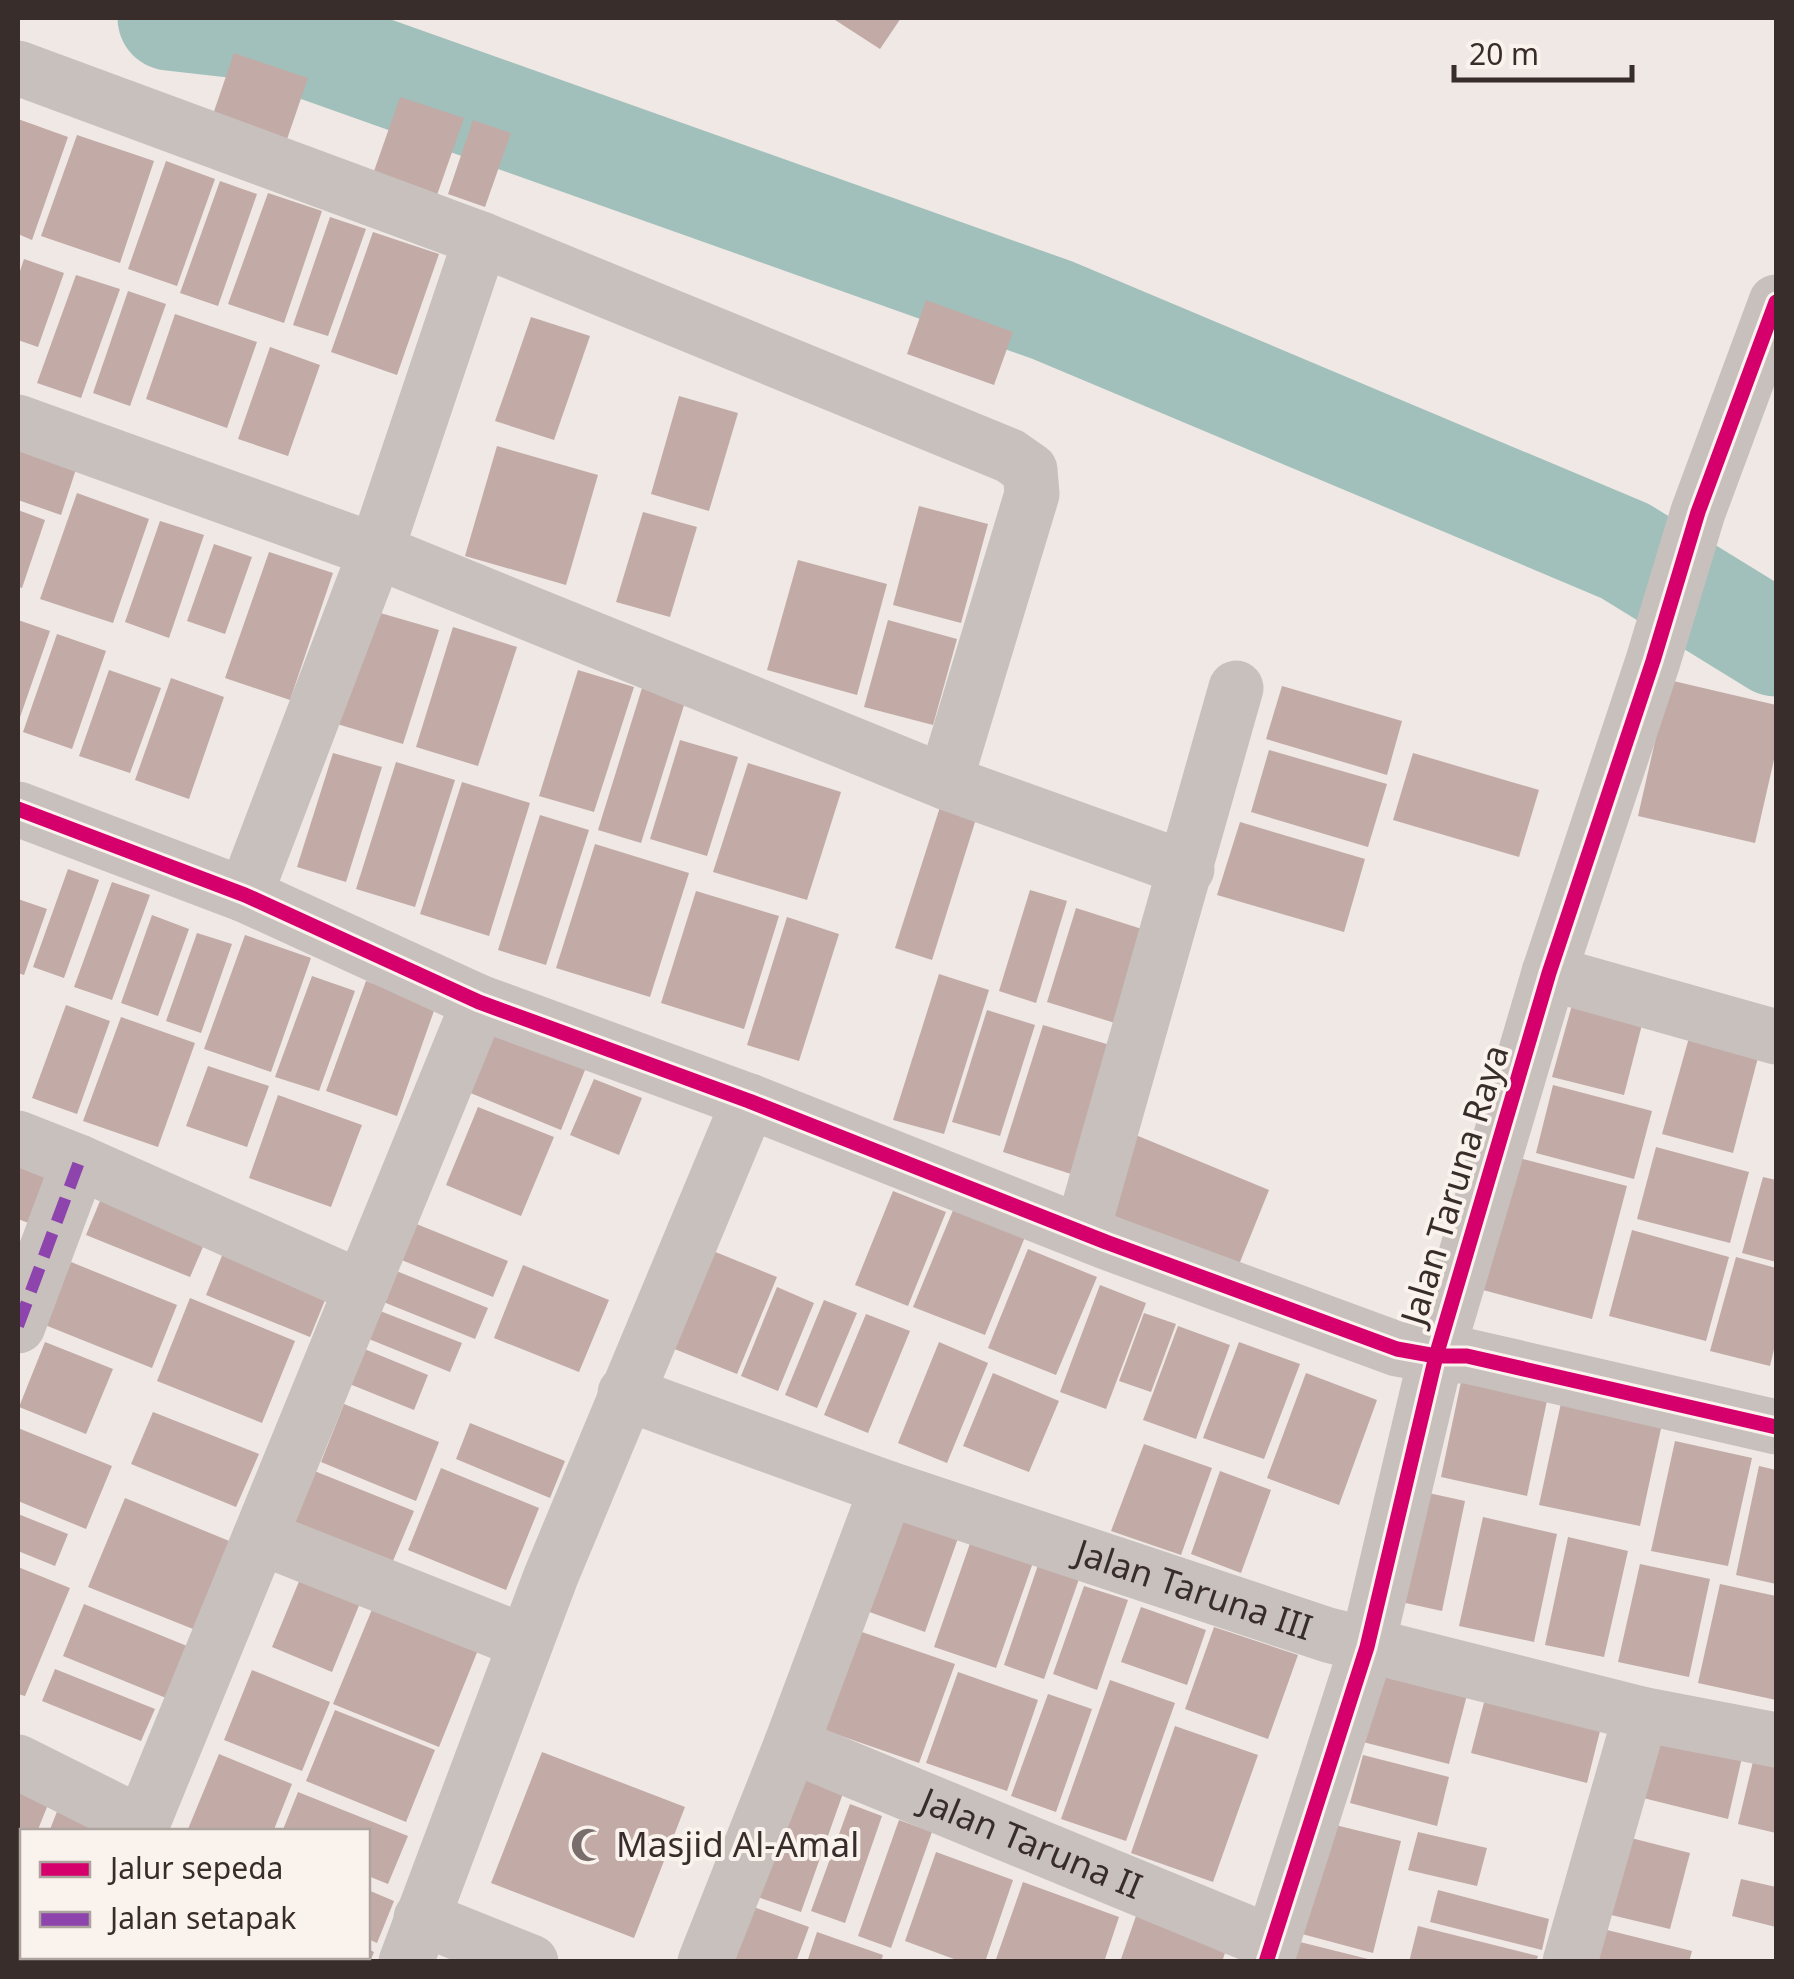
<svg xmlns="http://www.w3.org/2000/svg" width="1794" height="1979" viewBox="0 0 1794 1979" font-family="'Noto Sans',sans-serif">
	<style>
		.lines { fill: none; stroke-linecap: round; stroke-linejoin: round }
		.river { stroke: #a1c0bb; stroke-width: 105 }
		.building { fill: #c2aaa6 }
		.minor { stroke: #c8c0bd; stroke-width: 55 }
		.quiet { stroke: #8e44ad; stroke-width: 12; stroke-dasharray: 25 12; stroke-linecap: butt }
		.cycleway-casing { stroke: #faf2ed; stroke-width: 21 }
		.cycleway { stroke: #d6006c; stroke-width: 15 }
		.labels { text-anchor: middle; stroke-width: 8; stroke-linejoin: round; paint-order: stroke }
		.street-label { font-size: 35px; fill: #392d2b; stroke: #faf2ed }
		.poi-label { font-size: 35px; fill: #392d2b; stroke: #faf2ed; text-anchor: start }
	</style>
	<rect width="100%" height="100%" fill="#efe8e4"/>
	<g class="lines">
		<path class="river" d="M170 18 258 28 1052 310 1625 551 1776 644"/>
	</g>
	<g class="building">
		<path d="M832 18H901L880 49Z"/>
		<path d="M234 53 308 78 284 148 210 123Z"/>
		<path d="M400 97 464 118 437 195 373 174Z"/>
		<path d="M18 119 68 137 32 240 18 234Z"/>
		<path d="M473 120 511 133 485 207 448 194Z"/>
		<path d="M77 135 154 161 120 263 41 236Z"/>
		<path d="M166 161 215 179 177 286 128 269Z"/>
		<path d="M220 181 257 194 218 306 180 293Z"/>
		<path d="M268 193 322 211 284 323 228 304Z"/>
		<path d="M330 217 366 229 328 336 293 325Z"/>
		<path d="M373 232 439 254 397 375 331 352Z"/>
		<path d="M24 259 64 273 38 347 18 340V277Z"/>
		<path d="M76 275 120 289 81 398 37 383Z"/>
		<path d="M128 291 166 304 130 406 93 393Z"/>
		<path d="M926 300 1013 332 994 385 907 354Z"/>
		<path d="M175 314 257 342 227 428 146 399Z"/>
		<path d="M531 317 590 336 554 440 495 421Z"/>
		<path d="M270 347 320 365 288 456 238 439Z"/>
		<path d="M679 396 738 413 709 511 651 494Z"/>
		<path d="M23 437 80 457 61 515 18 500V452Z"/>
		<path d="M497 446 598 475 566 585 465 556Z"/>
		<path d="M77 493 149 519 113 623 40 599Z"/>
		<path d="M919 506 988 524 961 623 893 605Z"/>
		<path d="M18 510 45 520 22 588 18 587Z"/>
		<path d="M643 512 697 527 670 617 616 602Z"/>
		<path d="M160 521 204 535 169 638 125 622Z"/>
		<path d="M214 544 252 557 225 634 187 621Z"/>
		<path d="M269 552 333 573 290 700 225 678Z"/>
		<path d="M798 560 887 584 857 695 767 670Z"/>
		<path d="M370 610 439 630 403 744 334 723Z"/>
		<path d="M18 620 50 631 18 723Z"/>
		<path d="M888 620 957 639 933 725 864 707Z"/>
		<path d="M453 627 517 647 478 766 416 747Z"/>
		<path d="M57 634 106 651 72 749 23 732Z"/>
		<path d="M109 670 161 688 130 773 79 756Z"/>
		<path d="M578 670 634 687 594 812 539 796Z"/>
		<path d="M171 678 224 697 189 799 135 780Z"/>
		<path d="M1669 680 1776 705V751L1755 843 1638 816Z"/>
		<path d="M1282 686 1402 721 1387 775 1266 739Z"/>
		<path d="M642 688 685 702 641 843 598 830Z"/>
		<path d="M680 740 738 757 707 856 650 839Z"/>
		<path d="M1269 750 1387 784 1368 847 1251 812Z"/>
		<path d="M333 753 382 767 346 882 297 867Z"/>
		<path d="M1413 753 1539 790 1519 857 1393 820Z"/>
		<path d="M396 762 455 780 415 907 356 889Z"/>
		<path d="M748 763 841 792 807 900 713 872Z"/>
		<path d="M462 782 530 803 489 936 420 914Z"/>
		<path d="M940 807 976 819 932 960 895 948Z"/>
		<path d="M540 815 589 830 546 965 498 950Z"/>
		<path d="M1240 822 1365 859 1344 932 1217 895Z"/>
		<path d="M595 844 689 873 650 997 556 968Z"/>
		<path d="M68 869 99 880 64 978 33 967Z"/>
		<path d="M112 882 150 895 112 1000 74 987Z"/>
		<path d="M1030 890 1067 901 1036 1003 999 991Z"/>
		<path d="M696 891 779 916 744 1029 661 1003Z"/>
		<path d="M18 899 47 909 24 975 18 973Z"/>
		<path d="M1076 908 1145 930 1115 1023 1047 1002Z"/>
		<path d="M152 915 189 929 158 1016 121 1003Z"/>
		<path d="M787 917 839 934 799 1061 747 1045Z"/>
		<path d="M197 933 232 944 201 1033 166 1021Z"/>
		<path d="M245 935 311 958 271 1072 204 1049Z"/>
		<path d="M939 974 989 990 944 1134 893 1120Z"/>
		<path d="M312 976 355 991 319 1091 275 1077Z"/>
		<path d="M366 981 436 1005 397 1116 326 1091Z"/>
		<path d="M1577 987 1647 1005 1624 1095 1552 1077Z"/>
		<path d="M66 1005 110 1021 77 1114 32 1098Z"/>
		<path d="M987 1010 1035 1025 1000 1136 952 1122Z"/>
		<path d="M121 1017 195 1043 158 1147 83 1121Z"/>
		<path d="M1043 1025 1110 1045 1071 1174 1003 1152Z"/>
		<path d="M1692 1027 1761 1046 1733 1153 1662 1134Z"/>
		<path d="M493 1028 587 1065 561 1130 468 1092Z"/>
		<path d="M208 1066 269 1086 247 1147 186 1126Z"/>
		<path d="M594 1079 642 1098 619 1155 570 1135Z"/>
		<path d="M1553 1085 1652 1111 1634 1179 1536 1153Z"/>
		<path d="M278 1095 362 1125 331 1207 249 1178Z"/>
		<path d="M478 1107 554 1137 521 1216 446 1185Z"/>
		<path d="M1126 1131 1269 1190 1238 1267 1095 1208Z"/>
		<path d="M1656 1147 1749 1172 1730 1243 1637 1219Z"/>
		<path d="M18 1152 71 1173 47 1230 18 1219Z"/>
		<path d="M1519 1158 1627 1186 1592 1319 1483 1290Z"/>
		<path d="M1763 1177 1776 1180V1262L1742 1253Z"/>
		<path d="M107 1184 212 1226 190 1277 86 1235Z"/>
		<path d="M893 1191 946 1212 908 1306 855 1285Z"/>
		<path d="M956 1203 1027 1232 985 1335 913 1307Z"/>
		<path d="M409 1221 508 1261 493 1297 394 1257Z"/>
		<path d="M1632 1230 1729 1257 1706 1341 1609 1316Z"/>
		<path d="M228 1241 332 1283 310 1337 206 1295Z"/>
		<path d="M1028 1249 1097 1277 1056 1375 988 1348Z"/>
		<path d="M713 1251 777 1277 737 1374 672 1348Z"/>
		<path d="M1736 1257 1776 1268V1341L1770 1366 1710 1351Z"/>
		<path d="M71 1262 177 1305 152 1368 45 1325Z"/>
		<path d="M523 1265 609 1300 579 1372 494 1338Z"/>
		<path d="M389 1268 488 1308 475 1339 376 1299Z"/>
		<path d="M1100 1285 1146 1303 1106 1409 1060 1392Z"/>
		<path d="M777 1287 814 1303 778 1391 741 1376Z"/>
		<path d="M190 1298 295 1341 262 1423 157 1381Z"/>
		<path d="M824 1300 857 1313 817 1408 785 1395Z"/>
		<path d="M375 1309 462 1343 450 1372 364 1337Z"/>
		<path d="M1144 1313 1176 1324 1151 1392 1119 1381Z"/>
		<path d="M866 1314 910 1331 868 1433 824 1415Z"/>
		<path d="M1178 1326 1230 1345 1196 1439 1143 1420Z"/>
		<path d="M45 1342 113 1369 86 1434 19 1407Z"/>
		<path d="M939 1342 988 1363 947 1463 898 1443Z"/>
		<path d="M1239 1342 1300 1364 1264 1459 1203 1438Z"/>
		<path d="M362 1348 428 1375 414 1410 347 1383Z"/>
		<path d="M993 1373 1059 1401 1029 1472 963 1446Z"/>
		<path d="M1306 1373 1377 1400 1339 1505 1267 1478Z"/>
		<path d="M1462 1377 1548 1396 1527 1496 1441 1477Z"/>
		<path d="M1561 1403 1662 1424 1640 1526 1539 1505Z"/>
		<path d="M344 1404 439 1442 416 1501 321 1462Z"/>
		<path d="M153 1412 259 1454 236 1507 131 1464Z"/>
		<path d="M470 1423 565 1461 550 1498 456 1459Z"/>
		<path d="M18 1428 112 1466 86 1529 18 1501Z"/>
		<path d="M1675 1441 1752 1458 1728 1566 1651 1551Z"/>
		<path d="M1144 1444 1212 1468 1181 1555 1111 1531Z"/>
		<path d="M1759 1466 1776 1470V1584L1736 1575Z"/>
		<path d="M441 1468 539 1508 506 1590 408 1550Z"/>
		<path d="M312 1470 414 1511 390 1568 289 1527Z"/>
		<path d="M1220 1471 1271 1490 1241 1573 1191 1554Z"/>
		<path d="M1415 1490 1465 1501 1442 1611 1392 1600Z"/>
		<path d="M125 1498 234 1543 198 1631 88 1587Z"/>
		<path d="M904 1500 964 1521 925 1632 864 1610Z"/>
		<path d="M18 1514 68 1534 55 1566 18 1551Z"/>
		<path d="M1483 1517 1557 1534 1534 1642 1459 1626Z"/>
		<path d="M975 1529 1037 1551 996 1668 934 1647Z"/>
		<path d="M1568 1537 1628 1551 1604 1657 1545 1645Z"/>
		<path d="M1640 1564 1710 1579 1689 1677 1618 1662Z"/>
		<path d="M1038 1565 1079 1579 1044 1679 1004 1665Z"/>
		<path d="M18 1567 70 1588 25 1696 18 1694Z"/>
		<path d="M300 1579 360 1603 332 1672 272 1647Z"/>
		<path d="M1720 1584 1776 1596V1700L1698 1683Z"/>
		<path d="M1084 1586 1128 1600 1097 1690 1053 1674Z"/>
		<path d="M84 1604 187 1646 166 1698 63 1656Z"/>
		<path d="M373 1607 478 1650 439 1747 333 1704Z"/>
		<path d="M1141 1607 1206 1630 1187 1685 1121 1662Z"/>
		<path d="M1214 1627 1298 1655 1268 1739 1185 1709Z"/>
		<path d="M859 1631 955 1664 919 1763 824 1730Z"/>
		<path d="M55 1669 155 1709 141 1741 42 1701Z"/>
		<path d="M252 1670 330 1702 302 1771 224 1740Z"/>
		<path d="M958 1672 1038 1700 1007 1791 926 1763Z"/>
		<path d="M1381 1674 1467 1695 1449 1764 1363 1742Z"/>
		<path d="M1110 1680 1175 1703 1126 1841 1061 1819Z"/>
		<path d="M1488 1687 1604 1715 1587 1783 1471 1753Z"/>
		<path d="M1048 1694 1092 1709 1056 1812 1011 1796Z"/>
		<path d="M335 1710 435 1750 406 1822 306 1781Z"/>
		<path d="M1175 1726 1258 1755 1213 1882 1131 1853Z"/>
		<path d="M1651 1730 1743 1753 1728 1819 1635 1796Z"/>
		<path d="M1756 1749 1776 1755V1833L1738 1824Z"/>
		<path d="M542 1752 685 1807 634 1938 491 1883Z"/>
		<path d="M219 1754 292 1784 273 1832H195L188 1829Z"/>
		<path d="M1363 1755 1449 1777 1437 1826 1350 1803Z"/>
		<path d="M801 1766 847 1782 801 1912 755 1896Z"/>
		<path d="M18 1778 53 1792 37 1832H22V1863L18 1861Z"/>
		<path d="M298 1792 408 1836 388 1884 368 1876V1832H282Z"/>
		<path d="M60 1804 116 1832H49Z"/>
		<path d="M850 1804 882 1816 845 1923 811 1911Z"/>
		<path d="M899 1820 932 1832 891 1948 858 1936Z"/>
		<path d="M1331 1824 1401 1841 1373 1953 1302 1934Z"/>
		<path d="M1418 1832 1487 1848 1477 1886 1408 1870Z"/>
		<path d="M1627 1837 1690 1853 1670 1929 1607 1914Z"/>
		<path d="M936 1852 1013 1880 985 1962H962L905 1941Z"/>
		<path d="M1741 1879 1776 1887V1927L1732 1916Z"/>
		<path d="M1023 1882 1119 1917 1104 1962H995Z"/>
		<path d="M368 1890 394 1901 377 1943 368 1939Z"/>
		<path d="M1438 1890 1549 1919 1542 1950 1430 1922Z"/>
		<path d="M748 1905 809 1927 796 1962H728Z"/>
		<path d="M1136 1916 1227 1947 1222 1962H1120Z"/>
		<path d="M1418 1926 1538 1956 1536 1962H1409Z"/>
		<path d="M1591 1926 1692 1951 1689 1962H1581Z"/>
		<path d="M817 1932 883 1955 881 1962H807Z"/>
		<path d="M1296 1941 1372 1960V1962H1291Z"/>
		<path d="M368 1949 374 1952 370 1962H282L270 1957 368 1956Z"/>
	</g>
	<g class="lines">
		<g class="minor">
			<path d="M18 68 481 239 1010 456 1030 470 1032 494 945 782"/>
			<path d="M18 422 376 551 945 782 1187 869"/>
			<path d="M18 809 245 895 479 1002 749 1101 1106 1242 1397 1349 1436 1356H1467L1776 1427"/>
			<path d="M245 895 376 551 481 239"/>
			<path d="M1549 973 1776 1037"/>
			<path d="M18 1138 79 1162 362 1288"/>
			<path d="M1082 1232 1236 688"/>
			<path d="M18 1326 79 1162"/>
			<path id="s1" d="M625 1393 887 1488 1328 1635 1641 1714 1776 1740"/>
			<path d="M260 1537 525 1642"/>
			<path id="s2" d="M791 1745 1272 1943"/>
			<path d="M18 1762 142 1824"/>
			<path d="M139 1832 479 1002"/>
			<path d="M421 1918 531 1962"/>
			<path d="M88 1962 90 1956"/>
			<path d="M406 1962 551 1576 749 1101"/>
			<path d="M705 1962 791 1745 887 1488"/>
			<path d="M1266 1962 1367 1647 1436 1356 1549 973 1653 661 1698 512 1776 302"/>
			<path d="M1570 1962 1641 1714"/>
		</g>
		<path class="quiet" d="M18 1326 79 1162"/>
		<g class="cycleway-casing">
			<g id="cycleway">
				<path d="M18 809 245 895 479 1002 749 1101 1106 1242 1397 1349 1436 1356H1467L1776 1427"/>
				<path d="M1266 1962 1367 1647 1436 1356 1549 973 1653 661 1698 512 1776 302"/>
			</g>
		</g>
		<use href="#cycleway" class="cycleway"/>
	</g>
	<defs>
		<g id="mosque-bare" transform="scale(2.7)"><path d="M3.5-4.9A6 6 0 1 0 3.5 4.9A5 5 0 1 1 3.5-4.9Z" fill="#796e6c" stroke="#faf2ed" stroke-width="2.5" paint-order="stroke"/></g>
	</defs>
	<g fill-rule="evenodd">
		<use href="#mosque-bare" x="588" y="1845"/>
	</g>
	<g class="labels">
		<g class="street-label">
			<text transform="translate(1455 1185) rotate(-73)" y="12">Jalan Taruna Raya</text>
			<text dy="12" stroke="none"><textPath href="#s1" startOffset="602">Jalan Taruna III</textPath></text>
			<text dy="12" stroke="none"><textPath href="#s2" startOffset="260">Jalan Taruna II</textPath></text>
		</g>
		<g class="poi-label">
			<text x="616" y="1857">Masjid Al-Amal</text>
		</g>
	</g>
	<rect width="1794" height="1979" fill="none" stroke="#392d2b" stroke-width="40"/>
	<rect x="20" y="1829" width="350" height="130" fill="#faf2ed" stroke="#ada39f" stroke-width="2.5"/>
	<rect x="40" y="1862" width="50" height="15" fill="#d6006c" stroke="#ada39f" stroke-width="2.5"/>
	<text x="110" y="1879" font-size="30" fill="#392d2b">Jalur sepeda</text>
	<rect x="40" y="1912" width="50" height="15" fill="#8e44ad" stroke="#ada39f" stroke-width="2.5"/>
	<text x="110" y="1929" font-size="30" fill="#392d2b">Jalan setapak</text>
	<path d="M1454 65v15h178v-15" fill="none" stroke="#392d2b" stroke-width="5"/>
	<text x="1469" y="65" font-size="30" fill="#392d2b" stroke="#faf2ed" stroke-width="8" paint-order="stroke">20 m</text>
</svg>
